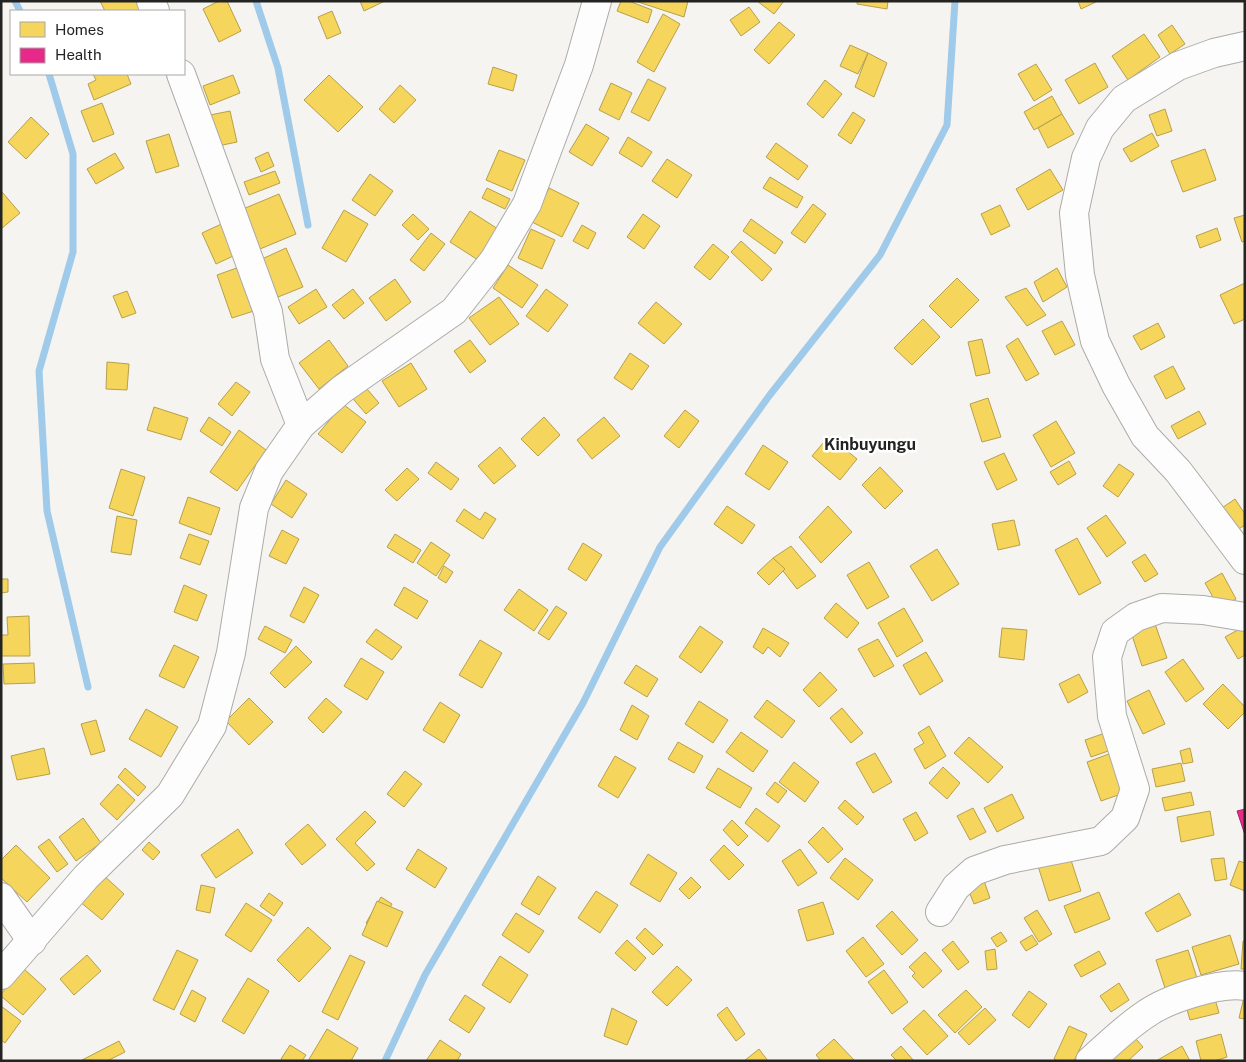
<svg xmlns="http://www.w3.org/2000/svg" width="1246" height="1062" viewBox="0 0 1246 1062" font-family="'Public Sans',sans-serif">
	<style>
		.homes { fill: #f6d55c; stroke: #b7a04a }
		.health { fill: #e7298a; stroke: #ac276a }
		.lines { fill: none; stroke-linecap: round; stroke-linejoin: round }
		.stream { stroke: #a0cae9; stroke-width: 7 }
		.minor-casing { stroke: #acaba8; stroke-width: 30 }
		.minor { stroke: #fefdfd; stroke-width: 28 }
		.labels { text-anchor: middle; stroke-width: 5; stroke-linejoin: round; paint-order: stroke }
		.neighbourhood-label { font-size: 16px; font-weight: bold; fill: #232321; stroke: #fff }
	</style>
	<rect width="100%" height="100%" fill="#f5f4f0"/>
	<g class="homes">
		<path d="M100 1H136L141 11H105Z"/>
		<path d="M219 1H227L241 31 219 42 203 9Z"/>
		<path d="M360 1H385L364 11Z"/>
		<path d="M621 1H629L652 10 648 23 617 11Z"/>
		<path d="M635 1H688L684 17Z"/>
		<path d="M757 1H784L774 14Z"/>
		<path d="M857 1H888L887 9 857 4Z"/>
		<path d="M1078 1H1098L1081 9Z"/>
		<path d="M749 7 760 22 741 36 730 20Z"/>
		<path d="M332 11 341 33 327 39 318 17Z"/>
		<path d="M663 14 680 24 654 72 637 62Z"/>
		<path d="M779 22 795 35 769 64 754 50Z"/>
		<path d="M1172 25 1185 44 1170 54 1158 35Z"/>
		<path d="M1144 34 1160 57 1128 80 1112 56Z"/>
		<path d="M850 45 868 53 858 74 840 66Z"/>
		<path d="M868 53 887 63 874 97 855 87Z"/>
		<path d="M1095 63 1108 87 1079 104 1065 80Z"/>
		<path d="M1036 64 1052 90 1034 101 1018 74Z"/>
		<path d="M493 67 517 75 513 91 488 84Z"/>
		<path d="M93 74H127L131 84 94 100 88 84 96 80Z"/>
		<path d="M233 75 240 93 210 105 203 86Z"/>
		<path d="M329 75 363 107 338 132 304 100Z"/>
		<path d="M648 79 666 88 649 121 631 112Z"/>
		<path d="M825 80 842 94 823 118 807 104Z"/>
		<path d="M611 83 632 93 619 120 599 110Z"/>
		<path d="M400 85 416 100 394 123 379 109Z"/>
		<path d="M1052 96 1062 114 1034 130 1024 112Z"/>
		<path d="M102 103 114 134 93 142 81 111Z"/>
		<path d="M1165 109 1172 131 1157 136 1149 115Z"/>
		<path d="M230 111 237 142 218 146 210 115Z"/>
		<path d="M853 112 865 120 851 144 838 135Z"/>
		<path d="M1062 114 1074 134 1048 148 1038 128Z"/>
		<path d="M31 117 49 134 26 159 8 142Z"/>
		<path d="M586 124 609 138 592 166 569 152Z"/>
		<path d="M1152 133 1159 146 1131 162 1123 149Z"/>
		<path d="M169 134 179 166 156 173 146 141Z"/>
		<path d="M628 137 652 152 642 167 619 153Z"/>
		<path d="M776 143 808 166 798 180 766 157Z"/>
		<path d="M1205 149 1216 180 1183 192 1171 161Z"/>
		<path d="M499 150 525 160 512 191 486 180Z"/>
		<path d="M268 152 274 166 261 172 255 158Z"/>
		<path d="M115 153 124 168 96 184 87 169Z"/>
		<path d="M667 159 692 175 677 198 652 181Z"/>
		<path d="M1050 169 1063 190 1028 210 1016 189Z"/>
		<path d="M275 171 280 183 249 195 244 182Z"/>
		<path d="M370 174 393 191 375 216 352 200Z"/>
		<path d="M770 177 803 197 797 208 763 188Z"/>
		<path d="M487 188 510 199 505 209 482 198Z"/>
		<path d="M549 188 579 203 562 237 532 222Z"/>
		<path d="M2 192 20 213 1 229V193Z"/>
		<path d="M279 194 296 234 260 249 243 209Z"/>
		<path d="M813 204 826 214 805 243 791 233Z"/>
		<path d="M1000 205 1010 226 991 235 981 214Z"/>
		<path d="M344 210 368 224 346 262 322 248Z"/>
		<path d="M470 211 498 229 478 260 450 242Z"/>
		<path d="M413 214 429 229 418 240 402 225Z"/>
		<path d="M643 214 660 226 644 249 627 237Z"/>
		<path d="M1245 215V241L1242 242 1234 218Z"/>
		<path d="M751 219 783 242 775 254 743 231Z"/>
		<path d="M228 221 242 252 216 264 202 233Z"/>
		<path d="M582 225 596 233 588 249 573 241Z"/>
		<path d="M1217 228 1221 240 1200 248 1196 236Z"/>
		<path d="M531 229 555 240 542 269 518 258Z"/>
		<path d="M431 233 445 244 424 271 410 260Z"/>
		<path d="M741 241 772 269 762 281 731 252Z"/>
		<path d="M713 244 729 257 710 280 694 267Z"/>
		<path d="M286 248 303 287 278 297 262 259Z"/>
		<path d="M245 265 260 309 232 318 217 275Z"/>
		<path d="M508 265 538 285 522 308 493 288Z"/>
		<path d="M1057 268 1067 287 1043 302 1034 282Z"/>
		<path d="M957 278 979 300 951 328 929 306Z"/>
		<path d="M395 279 411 302 386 321 369 298Z"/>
		<path d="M1245 283V319L1234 324 1220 295Z"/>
		<path d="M1026 288 1046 315 1027 326 1005 297Z"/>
		<path d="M316 289 327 307 299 324 288 307Z"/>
		<path d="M353 289 364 303 344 319 332 305Z"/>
		<path d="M546 289 568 305 548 332 526 316Z"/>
		<path d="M127 291 136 313 122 318 113 296Z"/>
		<path d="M499 297 519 324 490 345 469 318Z"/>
		<path d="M656 302 682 324 664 344 638 323Z"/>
		<path d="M923 319 940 337 912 365 894 348Z"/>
		<path d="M1062 321 1075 345 1055 355 1042 331Z"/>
		<path d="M1158 323 1165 337 1141 350 1133 336Z"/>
		<path d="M1018 338 1039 374 1026 381 1006 346Z"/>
		<path d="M982 339 990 373 976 376 968 342Z"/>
		<path d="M329 340 348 366 319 389 299 363Z"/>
		<path d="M470 340 486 361 470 373 454 351Z"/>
		<path d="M630 353 649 366 632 390 614 378Z"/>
		<path d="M107 362 129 364 127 390 106 389Z"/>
		<path d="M411 363 427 389 399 407 382 381Z"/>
		<path d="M1173 366 1185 389 1166 399 1154 376Z"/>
		<path d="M236 382 250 392 232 416 218 404Z"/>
		<path d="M361 382 379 403 366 414 348 393Z"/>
		<path d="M988 398 1001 437 982 442 970 404Z"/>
		<path d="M343 404 366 422 342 453 318 434Z"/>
		<path d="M154 407 188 418 181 440 147 430Z"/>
		<path d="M685 410 699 421 679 448 664 436Z"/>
		<path d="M1199 411 1206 424 1178 439 1171 426Z"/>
		<path d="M209 417 231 432 222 446 200 431Z"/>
		<path d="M544 417 560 435 538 456 521 439Z"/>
		<path d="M604 417 620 436 592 459 577 440Z"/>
		<path d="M1056 421 1075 453 1051 467 1033 435Z"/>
		<path d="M239 430 266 450 237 491 210 472Z"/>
		<path d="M829 436 857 459 840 480 812 456Z"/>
		<path d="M763 445 788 462 769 490 745 474Z"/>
		<path d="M500 447 516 466 494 484 478 466Z"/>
		<path d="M1004 453 1017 480 997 490 984 462Z"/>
		<path d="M1069 461 1076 474 1058 485 1050 472Z"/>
		<path d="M436 462 459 479 451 490 428 473Z"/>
		<path d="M1119 464 1134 474 1118 497 1103 486Z"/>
		<path d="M880 467 903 491 885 509 862 485Z"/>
		<path d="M407 468 419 479 397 501 385 490Z"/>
		<path d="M121 469 145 477 133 516 109 508Z"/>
		<path d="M286 480 307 494 292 518 271 504Z"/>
		<path d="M188 497 220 508 211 535 179 523Z"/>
		<path d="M1235 499 1245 514V525L1231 534 1216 512Z"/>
		<path d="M727 506 755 525 742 544 714 524Z"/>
		<path d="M828 506 852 532 821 563 799 537Z"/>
		<path d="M464 509 480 520 485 512 496 519 483 539 456 521Z"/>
		<path d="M1106 515 1126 543 1107 557 1087 528Z"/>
		<path d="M117 516 137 520 131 555 111 552Z"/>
		<path d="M1014 520 1020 545 998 550 992 524Z"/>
		<path d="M282 530 299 539 286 564 269 556Z"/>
		<path d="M189 534 209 541 200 565 180 558Z"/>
		<path d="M395 534 421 550 413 563 387 547Z"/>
		<path d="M1077 538 1101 583 1079 595 1055 550Z"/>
		<path d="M431 542 450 555 436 576 417 563Z"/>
		<path d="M583 543 602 555 586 581 568 569Z"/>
		<path d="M791 546 816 576 797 589 773 558Z"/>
		<path d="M937 549 959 584 932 601 910 566Z"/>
		<path d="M1145 554 1158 574 1145 582 1132 562Z"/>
		<path d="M773 558 785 569 769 585 757 573Z"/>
		<path d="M869 562 889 597 867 609 847 575Z"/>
		<path d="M444 566 453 572 446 583 438 578Z"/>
		<path d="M1222 573 1236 599 1219 608 1205 583Z"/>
		<path d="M1 579H8V592L1 593Z"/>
		<path d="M184 585 207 595 197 621 174 612Z"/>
		<path d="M304 587 319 595 304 623 290 616Z"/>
		<path d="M404 587 428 601 417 619 394 605Z"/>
		<path d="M519 589 548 610 534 631 504 610Z"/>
		<path d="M836 603 859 623 847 638 824 618Z"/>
		<path d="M556 606 567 613 549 640 538 633Z"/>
		<path d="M904 608 923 641 897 657 878 623Z"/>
		<path d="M29 616 30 656H1V635H8L7 617Z"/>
		<path d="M1154 621 1167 658 1142 666 1130 629Z"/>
		<path d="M265 626 292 640 285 653 258 639Z"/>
		<path d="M700 626 723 642 701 673 679 657Z"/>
		<path d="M1245 626V655L1238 659 1225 637Z"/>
		<path d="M763 628 789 643 780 657 768 647 763 654 753 647Z"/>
		<path d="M1002 628 1027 630 1024 660 999 657Z"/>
		<path d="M376 629 402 647 392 660 366 642Z"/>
		<path d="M878 639 894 666 874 677 858 649Z"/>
		<path d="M480 640 502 653 482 688 459 675Z"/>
		<path d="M174 645 199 657 184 688 159 676Z"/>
		<path d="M296 646 312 662 285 688 270 673Z"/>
		<path d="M926 652 943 681 920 695 903 665Z"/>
		<path d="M361 658 384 672 367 700 344 686Z"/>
		<path d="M1183 659 1204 689 1186 702 1165 672Z"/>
		<path d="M34 663 35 683 4 684 3 664Z"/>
		<path d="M636 665 658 679 647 697 624 683Z"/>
		<path d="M820 672 837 690 819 707 803 690Z"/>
		<path d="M1079 674 1088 692 1068 703 1059 684Z"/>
		<path d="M1223 684 1245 707V712L1228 729 1203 704Z"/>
		<path d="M1149 690 1165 724 1143 734 1127 701Z"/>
		<path d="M249 698 273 722 249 745 226 721Z"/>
		<path d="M326 698 342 712 323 733 308 718Z"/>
		<path d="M767 700 795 721 782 738 754 717Z"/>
		<path d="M699 701 728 720 713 743 685 724Z"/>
		<path d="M440 702 460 715 444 743 423 730Z"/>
		<path d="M632 705 649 716 637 740 620 730Z"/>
		<path d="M842 708 863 733 851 743 830 718Z"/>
		<path d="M146 709 178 727 161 757 129 739Z"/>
		<path d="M96 720 105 751 91 755 81 724Z"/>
		<path d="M929 726 946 756 925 769 914 749 924 743 918 733Z"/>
		<path d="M741 732 768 751 753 772 726 752Z"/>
		<path d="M1108 732 1114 749 1091 757 1085 740Z"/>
		<path d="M969 737 1003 767 988 783 954 753Z"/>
		<path d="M678 742 703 756 694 773 668 759Z"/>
		<path d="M44 748 50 774 17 780 11 756Z"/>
		<path d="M1190 748 1193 762 1183 764 1180 751Z"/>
		<path d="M875 753 892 782 873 793 856 763Z"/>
		<path d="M1109 754 1124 793 1101 801 1087 762Z"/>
		<path d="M615 756 636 768 618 798 598 786Z"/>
		<path d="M794 762 819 782 805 802 779 782Z"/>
		<path d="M1181 763 1185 781 1156 787 1152 769Z"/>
		<path d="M943 767 960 783 947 799 929 783Z"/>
		<path d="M125 768 146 787 138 796 118 777Z"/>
		<path d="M718 768 752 788 740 808 706 788Z"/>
		<path d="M405 771 422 784 404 807 387 794Z"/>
		<path d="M775 782 787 791 778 803 766 794Z"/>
		<path d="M118 784 135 800 117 820 100 804Z"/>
		<path d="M1191 792 1194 805 1165 811 1162 798Z"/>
		<path d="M1012 794 1024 818 997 832 984 808Z"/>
		<path d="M845 800 864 817 857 825 838 808Z"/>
		<path d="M756 808 780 826 768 842 745 823Z"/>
		<path d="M973 808 986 832 970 840 957 816Z"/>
		<path d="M365 811 376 822 355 843 375 864 367 871 336 839Z"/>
		<path d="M1210 811 1214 835 1181 842 1177 817Z"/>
		<path d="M916 812 928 833 915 841 903 819Z"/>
		<path d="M83 818 101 843 76 861 59 837Z"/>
		<path d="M732 820 748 836 738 846 723 830Z"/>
		<path d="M308 824 326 845 302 865 285 844Z"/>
		<path d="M823 827 843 849 828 863 808 842Z"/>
		<path d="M238 829 253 853 216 878 201 855Z"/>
		<path d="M49 839 68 864 57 872 38 847Z"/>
		<path d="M149 842 160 852 153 860 142 850Z"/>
		<path d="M16 845 50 878 27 902 1 878V860Z"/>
		<path d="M724 845 744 865 729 880 710 860Z"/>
		<path d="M418 849 447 868 435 888 406 869Z"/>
		<path d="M800 849 817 873 798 886 782 861Z"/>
		<path d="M648 854 677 873 660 902 630 884Z"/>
		<path d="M1070 857 1081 891 1049 901 1038 866Z"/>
		<path d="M845 858 873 880 858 900 830 878Z"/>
		<path d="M1224 858 1227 879 1215 881 1211 859Z"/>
		<path d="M1239 861 1245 863V891L1230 885Z"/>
		<path d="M102 874 124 894 102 920 79 901Z"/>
		<path d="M982 875 990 898 974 904 965 881Z"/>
		<path d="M538 876 556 888 539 915 521 904Z"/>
		<path d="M691 877 701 887 689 899 679 889Z"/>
		<path d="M201 885 215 888 210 913 196 910Z"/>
		<path d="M596 891 618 905 600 933 578 918Z"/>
		<path d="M1099 892 1110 919 1075 933 1064 906Z"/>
		<path d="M269 893 283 903 274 916 260 906Z"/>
		<path d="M1179 893 1191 915 1157 932 1145 913Z"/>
		<path d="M381 897 392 904 378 930 366 923Z"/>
		<path d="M377 901 403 912 387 947 362 935Z"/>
		<path d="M823 902 834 934 807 941 798 910Z"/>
		<path d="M246 903 272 920 251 952 225 935Z"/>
		<path d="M1037 910 1052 934 1039 942 1024 918Z"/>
		<path d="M892 911 918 940 902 955 876 926Z"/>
		<path d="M516 913 544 931 529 953 502 935Z"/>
		<path d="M308 927 331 948 299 982 277 960Z"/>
		<path d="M645 928 663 945 653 955 636 938Z"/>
		<path d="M1001 932 1007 941 997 947 991 938Z"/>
		<path d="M1032 935 1038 944 1026 951 1020 942Z"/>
		<path d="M1230 935 1239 964 1201 975 1192 947Z"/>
		<path d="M863 937 884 964 866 977 846 951Z"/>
		<path d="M627 940 646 958 635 971 615 953Z"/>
		<path d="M953 941 969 962 958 970 942 950Z"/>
		<path d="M1243 941H1245V969H1241Z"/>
		<path d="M995 949 997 969 987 970 985 951Z"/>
		<path d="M177 950 198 960 174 1010 153 1000Z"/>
		<path d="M1188 950 1197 978 1165 988 1156 960Z"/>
		<path d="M1099 951 1106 964 1081 977 1074 965Z"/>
		<path d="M925 952 942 971 923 988 912 976 915 973 909 967Z"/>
		<path d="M87 955 101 971 74 995 60 979Z"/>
		<path d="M350 955 365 962 338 1020 322 1012Z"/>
		<path d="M500 956 528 975 510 1003 482 985Z"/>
		<path d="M677 966 692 980 667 1006 652 992Z"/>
		<path d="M23 968 46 989 23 1015 1 996V994Z"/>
		<path d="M884 970 908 1002 892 1014 868 982Z"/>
		<path d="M248 978 269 991 244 1034 222 1021Z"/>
		<path d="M1119 983 1129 1000 1111 1012 1100 996Z"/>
		<path d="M192 990 206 998 195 1022 180 1014Z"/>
		<path d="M966 990 982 1007 955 1033 938 1015Z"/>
		<path d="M1029 991 1047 1004 1029 1028 1012 1015Z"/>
		<path d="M1245 993V1019L1239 1018Z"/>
		<path d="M465 995 485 1008 469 1033 449 1020Z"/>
		<path d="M1215 999 1219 1013 1190 1020 1186 1006Z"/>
		<path d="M1 1006 21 1021 5 1043 1 1040Z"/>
		<path d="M727 1007 745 1034 736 1041 717 1015Z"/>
		<path d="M612 1008 637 1021 627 1045 604 1036Z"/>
		<path d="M985 1008 996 1020 969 1045 958 1033Z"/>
		<path d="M924 1010 948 1036 927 1055 903 1029Z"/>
		<path d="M1069 1026 1087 1034 1074 1061H1058L1054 1059Z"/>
		<path d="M327 1029 358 1048 351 1061H308Z"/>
		<path d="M1129 1031 1143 1047 1128 1061H1113L1105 1052Z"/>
		<path d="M1221 1034 1227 1057 1214 1061H1201L1196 1041Z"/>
		<path d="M834 1039 854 1060 853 1061H821L816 1055Z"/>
		<path d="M440 1040 461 1054 457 1061H426Z"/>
		<path d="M119 1041 125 1052 107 1061 82 1060Z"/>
		<path d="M290 1045 306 1055 302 1061H283L281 1059Z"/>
		<path d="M901 1046 914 1061H897L891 1055Z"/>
		<path d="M1182 1046 1190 1061H1156Z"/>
		<path d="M759 1049 768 1061H744Z"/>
	</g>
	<path class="health" d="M1245 809V835L1237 811Z"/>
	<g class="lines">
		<g class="stream">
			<path d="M15 1 20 11"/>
			<path d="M256 1 278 68 308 225"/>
			<path d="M49 74 73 154V252L39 371 47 511 88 687"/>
			<path d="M385 1061 425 975 583 703 660 547 769 396 880 255 947 125 955 1"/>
		</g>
		<g class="minor-casing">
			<g id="minor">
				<path d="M151 1 155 11"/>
				<path d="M1245 46 1214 53 1178 66 1124 99 1100 128 1086 158 1074 213 1080 275 1095 341 1116 385 1145 436 1178 471 1203 504 1245 560"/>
				<path d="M181 74 268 312 275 359 301 425"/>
				<path d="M1 897 32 941"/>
				<path d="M940 912 956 887 974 871 1005 860 1101 841 1125 818 1135 789 1112 716 1107 657 1115 632 1136 617 1162 608 1203 610 1245 617"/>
				<path d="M1 975 86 877 170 795 212 726 231 653 254 508 269 471 301 425 341 390 454 311 494 260 527 204 579 65 597 1"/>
				<path d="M1090 1061C1108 1045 1126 1027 1146 1014 1167 999 1219 982 1245 986"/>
			</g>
		</g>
		<use href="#minor" class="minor"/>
	</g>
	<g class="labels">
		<g class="neighbourhood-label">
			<text x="870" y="450">Kinbuyungu</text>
		</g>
	</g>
	<rect width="1246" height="1062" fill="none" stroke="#232321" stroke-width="5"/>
	<rect x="10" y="10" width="175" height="65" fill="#ffffff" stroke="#a7a7a6"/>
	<rect x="20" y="22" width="25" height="15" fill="#f6d55c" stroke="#a7a7a6"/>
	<text x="55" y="35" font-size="15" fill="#232321">Homes</text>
	<rect x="20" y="48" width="25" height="15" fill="#e7298a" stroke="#a7a7a6"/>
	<text x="55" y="60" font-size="15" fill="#232321">Health</text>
</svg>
